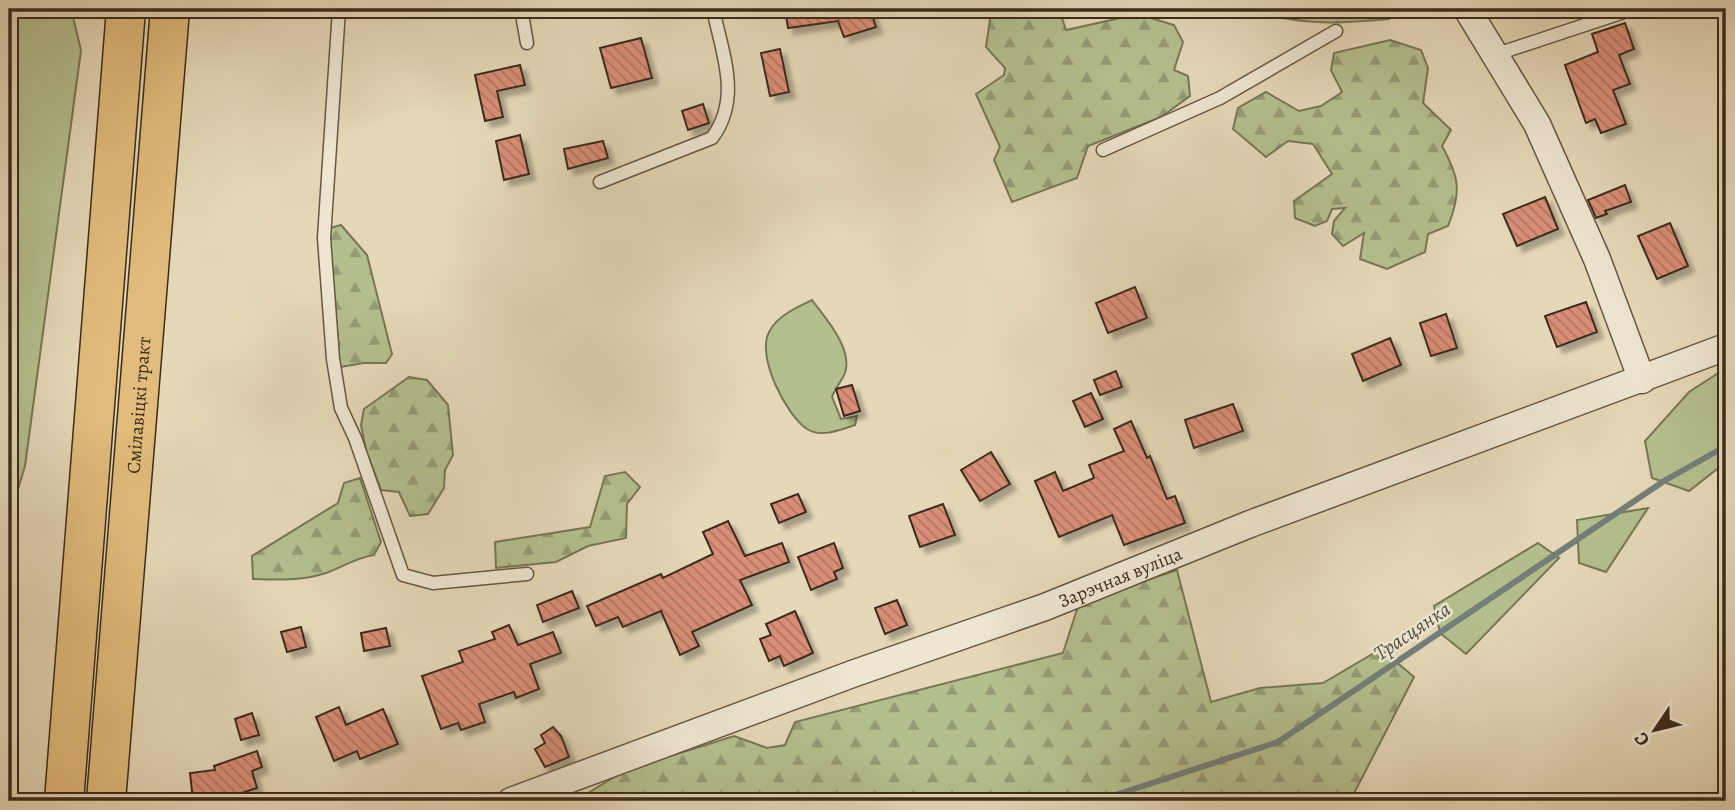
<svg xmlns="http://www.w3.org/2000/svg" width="1735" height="810" viewBox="0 0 1735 810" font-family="Alegreya,serif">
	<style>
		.grass { fill: #b4bf8f; stroke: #787654; stroke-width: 2 }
		.forest { fill: url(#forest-firs); stroke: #787654; stroke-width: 2 }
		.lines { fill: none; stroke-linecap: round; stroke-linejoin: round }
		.stream { stroke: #747f79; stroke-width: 6 }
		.building { fill: url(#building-back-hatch); stroke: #3b2c1a; stroke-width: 2; filter: url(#shadow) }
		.lane-casing { stroke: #665742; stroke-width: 15 }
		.street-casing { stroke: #665742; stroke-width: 29 }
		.highway-casing { stroke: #3b2c1a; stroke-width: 41 }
		.lane { stroke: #eee6d1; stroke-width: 12 }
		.street { stroke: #eee6d1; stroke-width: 26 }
		.highway { stroke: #e2bc7c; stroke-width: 38 }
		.labels { text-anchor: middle; stroke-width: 5; stroke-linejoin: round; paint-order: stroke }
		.street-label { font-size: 19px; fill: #3b2c1a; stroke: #eee6d1 }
		.water-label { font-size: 21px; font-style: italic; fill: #534f42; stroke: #eee6d1 }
	</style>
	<defs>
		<pattern id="forest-firs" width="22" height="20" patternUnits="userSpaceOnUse" patternTransform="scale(1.75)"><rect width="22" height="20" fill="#b4bf8f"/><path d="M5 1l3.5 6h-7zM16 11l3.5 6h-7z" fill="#949b74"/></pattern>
		<pattern id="building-back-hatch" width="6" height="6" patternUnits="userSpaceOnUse" patternTransform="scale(1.75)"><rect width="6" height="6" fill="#d98e77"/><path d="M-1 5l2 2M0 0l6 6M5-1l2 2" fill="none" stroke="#b17461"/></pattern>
		<filter id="shadow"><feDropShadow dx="6" dy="6" stdDeviation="2" flood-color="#0004"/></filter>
	</defs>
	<rect width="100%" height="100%" fill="#e5d8b8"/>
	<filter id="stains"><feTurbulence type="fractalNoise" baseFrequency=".00286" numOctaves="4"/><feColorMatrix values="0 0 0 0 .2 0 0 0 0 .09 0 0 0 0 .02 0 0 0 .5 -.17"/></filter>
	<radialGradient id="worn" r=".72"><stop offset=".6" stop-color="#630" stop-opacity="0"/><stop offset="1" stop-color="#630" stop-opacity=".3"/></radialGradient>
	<g class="grass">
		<path d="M9 9H71L81 50 25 466 9 519Z"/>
		<path d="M812 300C825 318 853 348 845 373 842 381 835 388 832 397L841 419 857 416 855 425C840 430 821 438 807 429 786 415 756 356 769 332 777 316 797 307 812 300Z"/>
		<path d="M1726 368V462L1689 491 1652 478 1645 441 1689 392Z"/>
		<path d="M1648 508 1606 572 1579 563 1577 520Z"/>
		<path d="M1538 543 1559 558 1466 654 1440 633 1434 606Z"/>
	</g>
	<g class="forest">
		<path d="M1059 9 1066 30 1138 14 1174 25 1183 42 1174 70 1188 76 1190 96 1161 117 1088 146 1077 178 1012 202 994 160 1000 147 976 94 1004 75 1005 68 986 47 991 12Z"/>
		<path d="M1258 9H1391L1389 19C1336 24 1307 25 1254 12Z"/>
		<path d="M1390 40 1421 50 1428 68 1423 103 1451 130 1442 146C1459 177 1462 191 1448 226L1428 234 1425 252 1387 269 1360 259 1364 233 1343 246 1332 234 1334 221 1345 208 1332 209 1327 221 1315 226 1295 218 1294 201 1332 174 1313 144 1288 141 1266 157 1233 129 1238 108 1266 92 1299 111 1321 106 1342 92 1331 70 1334 53Z"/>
		<path d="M341 225 367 255 392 354 386 363H364L340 367 330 242V228Z"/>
		<path d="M409 377 427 380 448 405 453 455 445 470 444 488 428 514 410 516 399 492 381 490 366 450 361 425 364 409Z"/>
		<path d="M625 472 640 487 627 504 626 538 588 546 556 562 496 568 495 542 590 527 605 476Z"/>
		<path d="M360 478 381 542 374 555C355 558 343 567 326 573 302 581 279 580 253 579L252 556 338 503 344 483Z"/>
		<path d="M1177 570 1211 702 1260 688 1323 683 1381 649 1414 677 1350 801H583V796L626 770 734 736 767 748 785 745 795 722 1063 653 1079 603Z"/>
	</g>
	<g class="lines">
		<path class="stream" d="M1097 801 1278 742 1664 481 1726 446"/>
	</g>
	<g class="building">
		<path d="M785 9H870L876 27 844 37 838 21 788 28Z"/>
		<path d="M1625 23 1634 49 1619 55 1630 84 1613 90 1626 124 1601 133 1595 119 1586 123 1565 65 1598 52 1592 34Z"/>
		<path d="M641 38 652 78 611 88 600 48Z"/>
		<path d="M780 49 789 92 770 96 761 53Z"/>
		<path d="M520 65 525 85 497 91 503 117 485 121 475 75Z"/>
		<path d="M703 104 709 123 688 130 682 111Z"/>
		<path d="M520 135 529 174 504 180 496 141Z"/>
		<path d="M603 141 608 158 568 169 564 149Z"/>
		<path d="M1625 185 1631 202 1605 211 1607 214 1596 218 1588 200Z"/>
		<path d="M1545 197 1558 229 1517 246 1503 214Z"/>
		<path d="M1670 223 1688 266 1657 279 1638 236Z"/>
		<path d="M1135 287 1147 318 1108 333 1096 303Z"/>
		<path d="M1586 302 1597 332 1557 347 1545 316Z"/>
		<path d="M1446 314 1457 348 1431 356 1420 323Z"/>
		<path d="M1390 338 1401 365 1363 381 1352 354Z"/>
		<path d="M1116 371 1122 387 1100 395 1094 380Z"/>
		<path d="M852 385 860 411 844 416 836 389Z"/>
		<path d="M1091 393 1103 419 1085 427 1073 401Z"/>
		<path d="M1233 404 1243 431 1194 448 1185 420Z"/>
		<path d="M1131 421 1147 458 1150 456 1167 499 1175 496 1185 523 1124 545 1112 515 1059 537 1035 481 1055 472 1063 491 1094 478 1089 465 1124 451 1114 429Z"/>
		<path d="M991 452 1010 484 980 501 961 470Z"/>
		<path d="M798 494 806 512 779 523 771 504Z"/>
		<path d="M943 504 955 535 920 547 909 516Z"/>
		<path d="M728 521 745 556 782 543 789 562 740 580 752 605 692 632 699 646 680 655 661 611 623 627 618 617 596 626 587 606 661 574 663 578 713 554 703 532Z"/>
		<path d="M834 543 843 568 834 572 837 579 811 590 798 557Z"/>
		<path d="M572 591 579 608 543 622 537 605Z"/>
		<path d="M897 600 907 625 885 634 875 608Z"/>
		<path d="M795 611 813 653 784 666 780 656 769 661 760 639 771 635 766 624Z"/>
		<path d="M509 625 518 645 553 632 561 653 530 664 539 689 516 698 514 692 479 704 485 722 461 730 458 723 441 729 422 676 463 662 459 651 495 639 492 632Z"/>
		<path d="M301 627 306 647 287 652 281 632Z"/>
		<path d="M386 628 390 646 364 651 361 633Z"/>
		<path d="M339 707 346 725 383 709 398 744 360 759 357 751 334 761 316 717Z"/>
		<path d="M252 713 259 735 241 740 235 719Z"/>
		<path d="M553 727 561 736 569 757 545 767 535 749 545 743 541 735Z"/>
		<path d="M257 751 262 767 252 771 257 788 218 801 215 797 193 800 190 773 215 770 214 766Z"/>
	</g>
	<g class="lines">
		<g class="lane-casing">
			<g id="lane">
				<path d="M339 9 324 238 333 359 341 408 355 438 403 575 433 583 527 574"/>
				<path d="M521 9 527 43"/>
				<path d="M1494 55 1633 9"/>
				<path d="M1103 150 1220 98 1336 31"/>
				<path d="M600 182 712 138C742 98 722 53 713 9"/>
			</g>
		</g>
		<g class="street-casing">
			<g id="street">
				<path d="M1467 9 1537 124 1597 259 1642 380"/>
				<path id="s1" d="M511 801 855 673 1045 607 1250 524 1726 347"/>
			</g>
		</g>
		<g class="highway-casing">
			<g id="highway">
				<path d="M64 801 126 9"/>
				<path id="s2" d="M106 801 170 9"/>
			</g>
		</g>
		<use href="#lane" class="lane"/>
		<use href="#street" class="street"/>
		<use href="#highway" class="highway"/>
	</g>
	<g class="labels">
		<g class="street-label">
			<text dy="7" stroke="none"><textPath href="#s2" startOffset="397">Смілавіцкі тракт</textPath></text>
			<text dy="7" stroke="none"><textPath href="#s1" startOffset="649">Зарэчная вуліца</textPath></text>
		</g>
		<g class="water-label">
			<text transform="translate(1412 631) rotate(-34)" y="7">Трасцянка</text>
		</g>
	</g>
	<rect width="1735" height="810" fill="none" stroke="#e5d8b8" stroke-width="35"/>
	<rect x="10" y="10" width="1714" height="789" fill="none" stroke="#3b2c1a" stroke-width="3.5"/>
	<rect x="18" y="18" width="1700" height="775" fill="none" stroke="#3b2c1a" stroke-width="2"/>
	<g transform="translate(1655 730) rotate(235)" stroke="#eee6d1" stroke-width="5" paint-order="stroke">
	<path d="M0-5L12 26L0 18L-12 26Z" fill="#3b2c1a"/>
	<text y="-10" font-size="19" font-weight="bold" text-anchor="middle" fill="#3b2c1a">С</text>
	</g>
	<rect width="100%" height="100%" filter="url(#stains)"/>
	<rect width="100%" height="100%" fill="url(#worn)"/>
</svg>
